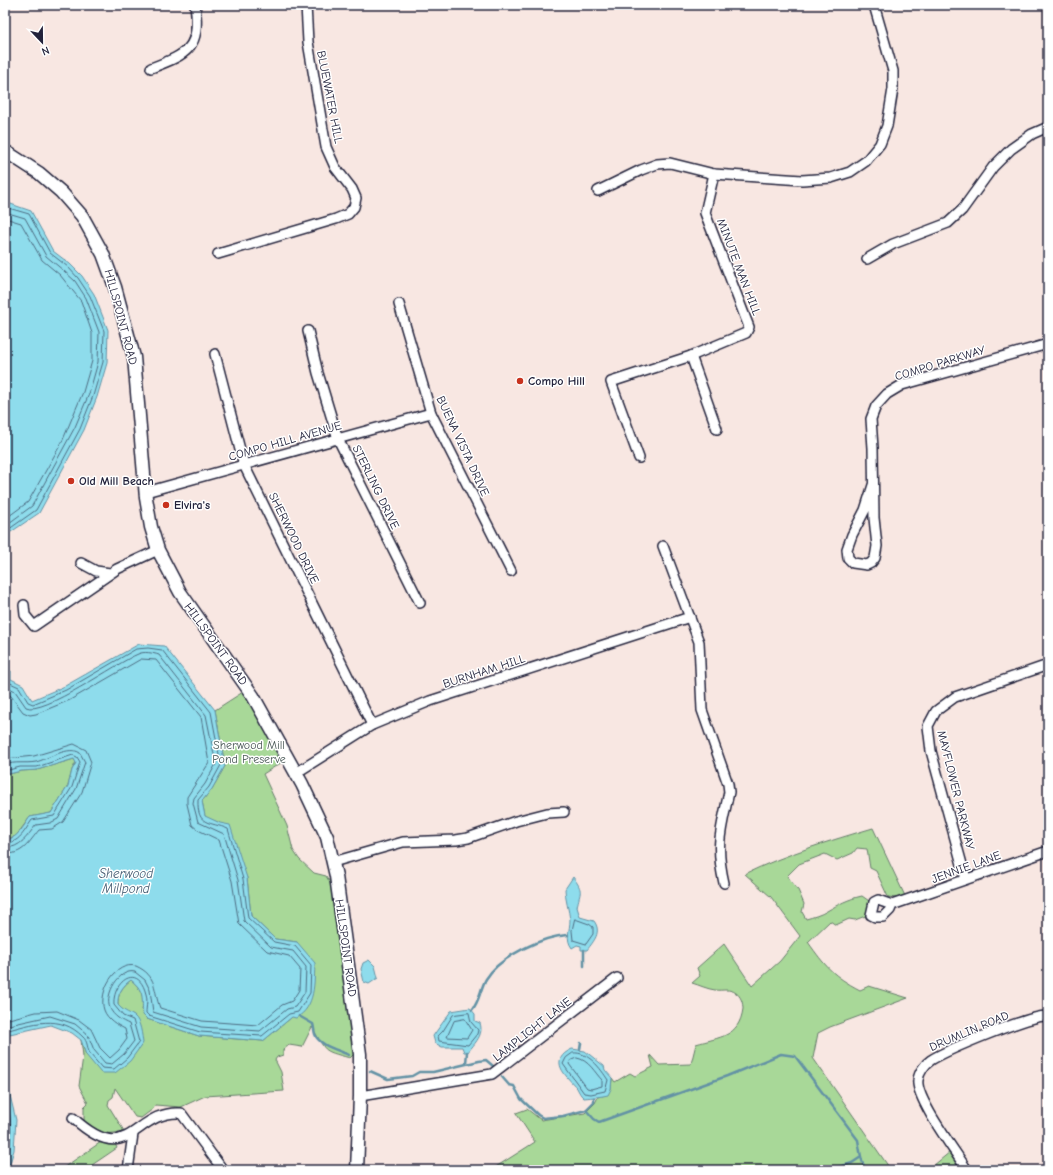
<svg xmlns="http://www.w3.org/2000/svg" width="1053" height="1175" viewBox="0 0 1053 1175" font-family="'Comic Neue',sans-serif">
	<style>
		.green { fill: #a8d898; stroke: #657d6a }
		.water { fill: #8edcec; stroke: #6392a5 }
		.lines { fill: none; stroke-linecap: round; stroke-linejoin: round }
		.shore { stroke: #4d6c82; stroke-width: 1 }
		.stream { stroke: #6392a5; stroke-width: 2.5 }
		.street-casing { stroke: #22223b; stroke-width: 12 }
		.secondary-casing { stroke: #22223b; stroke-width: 15 }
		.street { stroke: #fff; stroke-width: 9 }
		.secondary { stroke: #fff; stroke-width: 12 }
		.poi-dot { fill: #c8321e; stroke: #fff; stroke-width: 1.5 }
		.labels { text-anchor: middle; stroke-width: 3; stroke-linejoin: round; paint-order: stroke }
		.street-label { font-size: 12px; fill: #22223b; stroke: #fff }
		.poi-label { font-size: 12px; font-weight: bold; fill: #22223b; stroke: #fff; text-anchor: start }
		.park-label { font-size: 12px; fill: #4a5957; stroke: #fff }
		.water-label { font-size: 13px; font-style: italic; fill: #425a70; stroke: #fff }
	</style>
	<rect width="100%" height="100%" fill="#f8e7e2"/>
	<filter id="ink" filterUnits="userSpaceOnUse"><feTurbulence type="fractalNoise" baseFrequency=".025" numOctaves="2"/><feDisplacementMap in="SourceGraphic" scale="8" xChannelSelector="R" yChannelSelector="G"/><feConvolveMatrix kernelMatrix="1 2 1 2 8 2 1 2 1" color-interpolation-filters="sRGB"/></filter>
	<g filter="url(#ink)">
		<g class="green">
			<path d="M243 692 284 761 263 774 287 826 293 850 299 859 314 873 326 876 332 886 354 1054 350 1058C320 1050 327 1052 312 1027L302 1047 289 1045 283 1050V1055L277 1057 275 1060 281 1072 284 1091 205 1096 181 1107 155 1105 153 1109 141 1118 135 1117 115 1088 113 1097 109 1100 108 1105 124 1131C104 1136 99 1133 84 1121V1107L88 1103 79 1086 83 1056 81 1040 86 1055 135 1017 126 1013 118 1005C117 995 122 986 131 980 140 987 146 998 142 1010L147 1019 199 1036 263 1041 292 1017 297 942 275 939 251 916 247 878 220 823 205 817 202 801 212 789 225 766 215 710Z"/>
			<path d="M74 759 76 762 72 770 68 786 51 813 30 817 16 836 6 840 5 838V775L21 771 37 770Z"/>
			<path d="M873 828 905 896 897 898 888 897 876 871 870 868 867 849 857 848 853 853 837 860 825 854 799 864 787 876 798 890 804 904 802 912 806 919C813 917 821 915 827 911 839 904 848 899 862 896L872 903 868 915 855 920 849 919 836 925 830 921 808 942C825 966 833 976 860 990L869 986 908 998 830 1027 818 1033 813 1058 891 1170H491L535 1142 516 1113 527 1109 541 1120 585 1113 595 1103 599 1095 603 1096 611 1089 612 1078 615 1082 630 1073 635 1076 653 1067 650 1055 659 1065 691 1064 696 1044C720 1037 739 1037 743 1009 743 1003 741 996 736 993 730 988 722 991 715 990 707 989 699 985 692 983L700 976 697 968 724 944 752 986 780 961 800 936 771 897 745 874C786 854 829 841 873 828Z"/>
			<path d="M101 1142H114L117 1148 92 1165 93 1170H60Z"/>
			<path d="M950 1152 960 1170H928Z"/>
		</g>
		<g class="water">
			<path d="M5 202 31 211 53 251 70 264 82 276 94 294 108 330 107 363 97 397 84 430 39 513 5 536Z"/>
			<path d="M139 644 164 646 215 710 225 766 212 789 202 801 205 816 220 823 230 825 247 878 251 916 275 939 297 942 315 963C314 982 316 1007 296 1018L292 1017 263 1041 199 1036 147 1019 143 1015C141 999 146 992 131 980 122 986 117 995 118 1005 123 1011 128 1012 134 1016 141 1021 142 1036 143 1043L130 1061 115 1073H101L86 1055 81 1040 72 1033 51 1025 5 1035V838C16 842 24 825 30 817L51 813 68 786 72 770 76 763 74 759 37 770 21 771 5 775V671H11V679L23 685 32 700 65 686Z"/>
			<path d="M573 877C584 892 580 891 577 907L580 917 594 921C602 932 594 941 587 950H581V946L577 945 572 948C565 939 570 930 570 920 569 910 565 899 565 889Z"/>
			<path d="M369 960 375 966 378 978 369 984 364 982 361 969 363 963Z"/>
			<path d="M470 1008 475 1014V1021L480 1023C484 1035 475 1043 468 1052H464L462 1047H442L435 1043 433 1036 451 1011Z"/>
			<path d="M572 1049 585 1051 604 1066 605 1070 612 1078 611 1089 608 1095C600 1097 593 1097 584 1098 581 1096 579 1092 577 1088 565 1075 548 1060 572 1049Z"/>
			<path d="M5 1075 16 1120 14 1150 8 1170H5Z"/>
		</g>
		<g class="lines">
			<g class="shore">
				<path d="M5 207 29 214 50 253 68 267 78 278 90 296 104 331 103 362 93 396 80 429 36 510 5 532"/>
				<path d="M5 212 25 218 46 256 64 271 75 281 86 298 99 332 98 362 89 394 75 427 32 506 5 526"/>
				<path d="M5 218 21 223 42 260 60 275 81 301 92 333V361L83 392 62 442 28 502 5 519"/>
				<path d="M5 675 8 682 19 687 28 702 33 704 66 690 136 649 148 648 162 650 211 712 221 765 209 787 198 800C197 827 210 821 228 829L243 879 248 918 274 942 295 946 311 965 310 993 298 1012 289 1014 262 1036 200 1032 149 1016 146 1013C146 1006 148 1001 146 994 138 962 112 982 114 1005L123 1016 133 1020 139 1042 127 1058 114 1069 102 1068C98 1063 94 1059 90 1054 87 1049 88 1041 83 1037 60 1013 32 1024 5 1031"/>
				<path d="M5 685 15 691 26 707C43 716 118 662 138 654 144 651 153 653 159 655L206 715 216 764 205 784 194 798 193 803 198 822 224 834 238 880 244 921 271 947 293 951 306 967 305 992 295 1007 287 1009 260 1031 201 1027 153 1012 150 990 145 980 135 972C119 968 104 995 110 1008 113 1016 122 1021 129 1024L134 1041 124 1054 112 1064 105 1063 94 1050 88 1035 75 1024 50 1016 5 1026"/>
				<path d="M5 693 11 696 23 712 30 715 36 714 70 700 141 659 156 660 201 717 209 763 187 797V804L192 825 198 830 219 840 232 881 239 924 267 951 289 956 300 969 299 990 292 1001 282 1005 258 1025 202 1021 160 1008C153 990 158 976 136 966 115 961 98 992 104 1010 107 1019 117 1025 125 1029L127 1039 119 1050 110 1058 100 1048 91 1029 79 1020 57 1011 36 1012 5 1020"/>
				<path d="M5 759 34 756 74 744 86 750 91 762 82 792 63 822 52 829 39 830C29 842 23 855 5 854"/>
				<path d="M5 765C15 761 25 764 36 762 48 759 69 745 80 753L85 762 76 789 58 819 50 823 36 825C27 836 21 848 5 848"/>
				<path d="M5 771 20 767H37L73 755 77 757 80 762 72 787 54 816 32 820C25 830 19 844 5 843"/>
				<path d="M575 919 589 924 593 927V934L586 944 573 940 572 931Z"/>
				<path d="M469 1013 471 1022 478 1030 477 1034 468 1045 439 1041 438 1036 443 1031 453 1015Z"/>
				<path d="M465 1019 472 1030 467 1038 447 1037 454 1021Z"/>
				<path d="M573 1053C588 1051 601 1069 608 1080L605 1091 591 1094 584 1093 563 1064 566 1058Z"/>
				<path d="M577 1058C589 1060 595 1073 602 1080V1086L591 1089 587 1088 569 1064 570 1061Z"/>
				<path d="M5 1088C11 1118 14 1136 5 1166"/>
			</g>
			<g class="stream">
				<path d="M584 966V950"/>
				<path d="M472 1010C480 1001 480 989 486 979 499 957 543 936 568 935"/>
				<path d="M299 1016 313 1024C314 1027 314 1031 315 1034 319 1046 339 1050 349 1055"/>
				<path d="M580 1049 581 1043"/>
				<path d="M466 1063 467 1052"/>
				<path d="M370 1071 388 1079 412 1076 419 1072H433L479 1061 486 1060 493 1066"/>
				<path d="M502 1077 509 1085 514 1086 521 1099 538 1115 543 1118 563 1116 586 1110 594 1119 599 1122 727 1076 781 1054 795 1056 858 1140 861 1157 852 1163 829 1170"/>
				<path d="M586 1110 594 1102V1098"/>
				<path d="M861 1157 865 1170"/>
			</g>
			<g class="street-casing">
				<g id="street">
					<path d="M151 68C188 54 201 48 195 5"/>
					<path d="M598 191 641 170 657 164 670 163 714 174 802 180 831 178 850 172 866 161 880 144 887 126 893 89V71L874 5"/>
					<path d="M218 254 336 219 348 214 354 207 356 198 352 189 335 167 326 147 308 42 306 5"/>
					<path d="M867 259 893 244 948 223 962 210 993 167 1011 149 1032 134 1048 127"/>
					<path d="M399 304 431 413 511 571"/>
					<path d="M308 331 318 373 338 439 420 603"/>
					<path d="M215 354 244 465 372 725"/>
					<path d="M691 356 717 429"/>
					<path d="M639 458 611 382 691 356 746 333 749 327 705 213 714 174"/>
					<path d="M873 485 865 510 852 535 847 549 848 558 853 563 867 565 871 563 875 558 877 546 874 518 873 448 871 419 876 406 887 394 902 385 1048 344"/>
					<path d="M146 492 431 413"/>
					<path d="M663 546 699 642 702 710 728 784 729 792C721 830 715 844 724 883"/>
					<path d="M81 563 96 571 110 573"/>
					<path d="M24 605 25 615 34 626 117 569 158 550"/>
					<path d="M296 773 372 725 430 701 690 617"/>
					<path d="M333 862 403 842 456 840 468 838 516 821 547 813 564 812"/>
					<path d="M966 879 931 751 928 726 936 711 955 697 1048 665"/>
					<path d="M892 905 890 910 883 917H875L871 915 874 902 878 900 892 905 1048 851"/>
					<path d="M360 1096 492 1074 617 978"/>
					<path d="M73 1118C131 1171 132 1110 181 1113L223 1170"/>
					<path d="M128 1170 133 1134"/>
					<path d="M967 1170C956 1152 915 1098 918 1080 919 1072 925 1064 931 1060 947 1050 1032 1014 1048 1016"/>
				</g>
			</g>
			<g class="secondary-casing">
				<path id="secondary" d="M5 151 39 173 61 192 82 216 103 254 115 287 134 357 146 498 151 527 158 550 180 592 253 696 302 784 327 837 336 876 360 1054V1096L357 1170"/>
			</g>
			<use href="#street" class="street"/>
			<use href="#secondary" class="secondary"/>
		</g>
	</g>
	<g class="poi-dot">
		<circle cx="520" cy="381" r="4"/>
		<circle cx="71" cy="481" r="4"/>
		<circle cx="166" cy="505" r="4"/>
	</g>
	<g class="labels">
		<g class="street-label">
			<text transform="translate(330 97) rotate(79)" y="4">BLUEWATER HILL</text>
			<text transform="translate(739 267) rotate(69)" y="4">MINUTE MAN HILL</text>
			<text transform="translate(121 317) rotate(75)" y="4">HILLSPOINT ROAD</text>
			<text transform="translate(940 363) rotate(-17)" y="4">COMPO PARKWAY</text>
			<text transform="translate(285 441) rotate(-16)" y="4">COMPO HILL AVENUE</text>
			<text transform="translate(463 446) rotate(65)" y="4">BUENA VISTA DRIVE</text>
			<text transform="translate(376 487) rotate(64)" y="4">STERLING DRIVE</text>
			<text transform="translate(294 538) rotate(64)" y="4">SHERWOOD DRIVE</text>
			<text transform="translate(216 644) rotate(54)" y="4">HILLSPOINT ROAD</text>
			<text transform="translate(484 671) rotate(-18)" y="4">BURNHAM HILL</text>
			<text transform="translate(956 790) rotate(76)" y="4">MAYFLOWER PARKWAY</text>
			<text transform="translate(966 867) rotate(-20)" y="4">JENNIE LANE</text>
			<text transform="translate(346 948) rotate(82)" y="4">HILLSPOINT ROAD</text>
			<text transform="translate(532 1029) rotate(-38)" y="4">LAMPLIGHT LANE</text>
			<text transform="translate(969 1031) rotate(-23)" y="4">DRUMLIN ROAD</text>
		</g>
		<g class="poi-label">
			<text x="528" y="385">Compo Hill</text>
			<text x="79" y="485">Old Mill Beach</text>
			<text x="174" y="509">Elvira's</text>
		</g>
		<g class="park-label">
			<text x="249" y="749">Sherwood Mill<tspan x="249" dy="14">Pond Preserve</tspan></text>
		</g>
		<g class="water-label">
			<text x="126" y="878">Sherwood<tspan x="126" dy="15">Millpond</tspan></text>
		</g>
	</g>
	<rect width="1053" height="1175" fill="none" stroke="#fff" stroke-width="20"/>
	<rect x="10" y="10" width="1033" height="1155" fill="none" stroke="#22223b" stroke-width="1.5" filter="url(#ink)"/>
	<g transform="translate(42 42) rotate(158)" stroke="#ffffff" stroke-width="3" paint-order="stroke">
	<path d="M0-3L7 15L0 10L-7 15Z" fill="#22223b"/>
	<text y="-6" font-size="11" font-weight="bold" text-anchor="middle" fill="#22223b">N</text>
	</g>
</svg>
